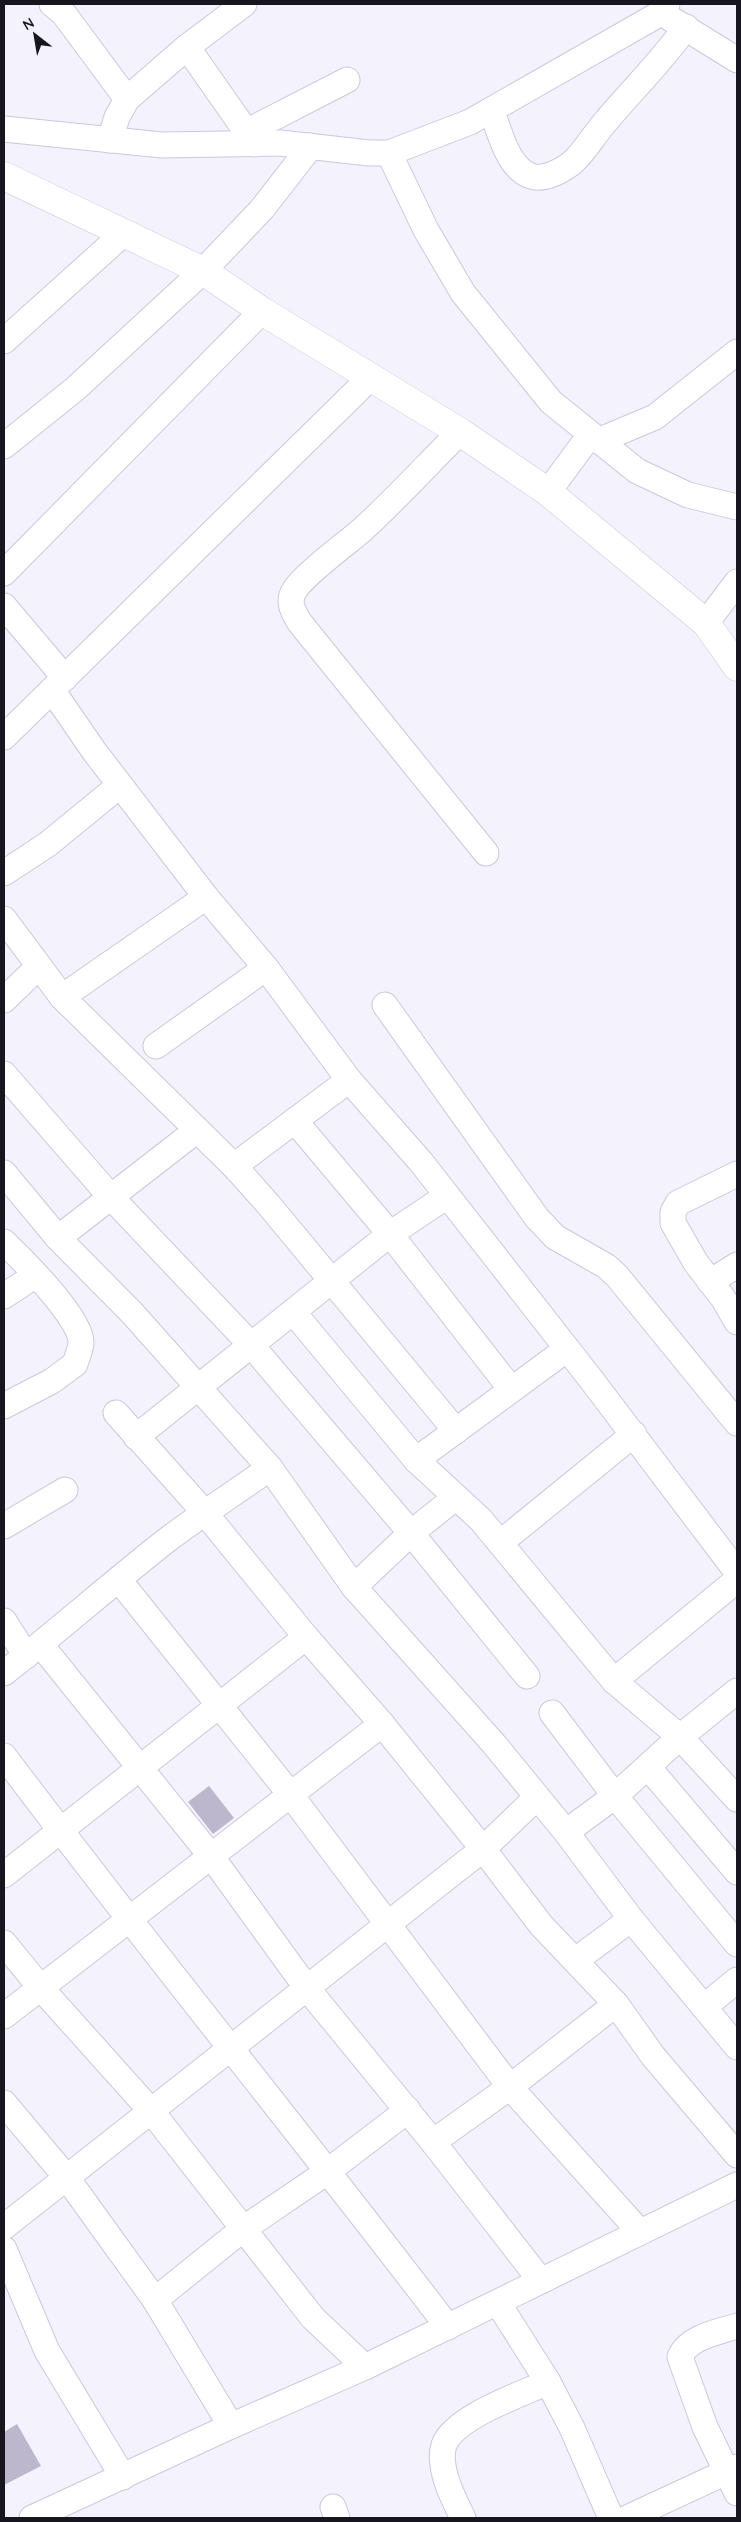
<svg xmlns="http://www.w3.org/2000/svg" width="741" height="2522" viewBox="0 0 741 2522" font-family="Quicksand,sans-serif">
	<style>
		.building { fill: #bdb7ce }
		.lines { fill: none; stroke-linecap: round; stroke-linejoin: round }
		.minor-casing { stroke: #cdc7de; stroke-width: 27 }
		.major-casing { stroke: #cdc7de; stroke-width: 29 }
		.minor { stroke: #fff; stroke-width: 25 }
		.major { stroke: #fff; stroke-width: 28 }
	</style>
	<rect width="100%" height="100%" fill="#f4f2fc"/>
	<g class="building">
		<path d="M209 1786 234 1818 213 1834 188 1802Z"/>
		<path d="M17 2424 41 2466 4 2485V2432Z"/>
	</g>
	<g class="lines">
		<g class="minor-casing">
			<g id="minor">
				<path d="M52 4 64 14 127 99"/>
				<path d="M671 19 737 60"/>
				<path d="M187 47 255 144"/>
				<path d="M491 110C500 131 507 168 531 176 545 181 566 169 576 159 587 148 596 132 607 120 633 89 662 61 686 27"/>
				<path d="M4 129 162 145 280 143 369 153H389L470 122 661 13 667 4"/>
				<path d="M246 132 347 80"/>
				<path d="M110 140 117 117 127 99 187 47 244 4"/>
				<path d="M389 153 426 230 463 293 551 402 637 471 688 495 737 507"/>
				<path d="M4 341 123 234"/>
				<path d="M460 432C427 465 396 499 362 530 346 544 303 575 294 591 287 603 294 613 300 623L486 853"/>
				<path d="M598 441 655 417 737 352"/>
				<path d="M4 446 75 389 203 271 262 209 311 146"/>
				<path d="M548 492 590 435"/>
				<path d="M4 573 262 311"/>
				<path d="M4 606 65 678"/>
				<path d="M706 623 737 582"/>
				<path d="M52 690 94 751 206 897 266 968 349 1080 421 1162 590 1378 737 1572"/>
				<path d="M4 737 371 377"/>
				<path d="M4 873 48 844 120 785"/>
				<path d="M4 919 62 997 234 1166 349 1080"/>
				<path d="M62 997 206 897"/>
				<path d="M4 1000 38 967"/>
				<path d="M385 1005 537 1218 555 1237 606 1266 617 1276 737 1423"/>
				<path d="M156 1046 266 968"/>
				<path d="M4 1074 110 1196 252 1346 411 1533 527 1676"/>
				<path d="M295 1121 390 1234 511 1389"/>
				<path d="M234 1166 268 1204 456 1431"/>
				<path d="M4 1173 58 1238 133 1314 270 1468 354 1587 494 1744 566 1832 631 1919 737 2047"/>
				<path d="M737 1174 678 1203 673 1212V1223L696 1263 723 1298 737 1322"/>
				<path d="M58 1238 197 1130"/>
				<path d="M4 1242C22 1259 81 1318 81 1342 81 1349 77 1357 75 1364L52 1381 4 1406"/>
				<path d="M710 1282 737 1265"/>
				<path d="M4 1296 36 1275"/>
				<path d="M294 1313 416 1460 481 1520 614 1681 680 1737 737 1799"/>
				<path d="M116 1413 205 1513 306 1637 382 1724 483 1849 541 1925 616 2004 653 2056 737 2155"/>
				<path d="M136 1437 390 1234 447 1196"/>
				<path d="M416 1460 567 1349"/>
				<path d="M4 1526 65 1490"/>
				<path d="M500 1543 634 1434"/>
				<path d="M119 1580 290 1794 510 2087 639 2231"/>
				<path d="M354 1587 411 1533 456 1497"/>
				<path d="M4 1621 26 1656"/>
				<path d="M41 1645 211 1856 306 1987 433 2142 510 2087 616 2004"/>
				<path d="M4 1673C59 1630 112 1583 167 1540 200 1515 236 1492 270 1468"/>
				<path d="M614 1681 737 1580"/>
				<path d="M552 1713 615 1796 737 1944"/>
				<path d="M4 1756C149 1949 302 2135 448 2327"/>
				<path d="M648 1767 737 1872"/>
				<path d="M566 1832 615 1796 680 1737 737 1691"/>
				<path d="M4 1875 306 1637"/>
				<path d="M4 1943 40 1987 152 2112 313 2318 365 2367"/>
				<path d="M576 1960 631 1919"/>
				<path d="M704 2007 737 1980"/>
				<path d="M4 2016 382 1724"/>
				<path d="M4 2103 67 2178 155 2300 243 2229 327 2172 408 2110"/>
				<path d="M433 2142 541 2281"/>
				<path d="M4 2227 483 1849 537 1797"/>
				<path d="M4 2249 47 2351 123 2477"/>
				<path d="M155 2300 231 2426"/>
				<path d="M498 2303 548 2382 572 2428 611 2518"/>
				<path d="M737 2326C718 2332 688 2337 680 2357L705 2427 737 2493"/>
				<path d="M333 2507 337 2518"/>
				<path d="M32 2518 231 2426 365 2367 737 2185"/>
				<path d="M463 2518C453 2498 437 2467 444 2445 454 2417 522 2394 548 2382"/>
				<path d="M627 2518 737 2467"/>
			</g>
		</g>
		<g class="major-casing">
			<path id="major" d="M4 176 203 271 262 311 460 432 548 492 706 623 737 667"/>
		</g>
		<use href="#minor" class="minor"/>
		<use href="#major" class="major"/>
	</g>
	<rect width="741" height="2522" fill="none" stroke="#17151d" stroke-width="10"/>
	<g transform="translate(35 35) rotate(329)" stroke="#f4f2fc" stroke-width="4" paint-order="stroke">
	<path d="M0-4L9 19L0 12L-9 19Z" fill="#17151d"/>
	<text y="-8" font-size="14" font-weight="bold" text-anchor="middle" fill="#17151d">N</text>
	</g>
</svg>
